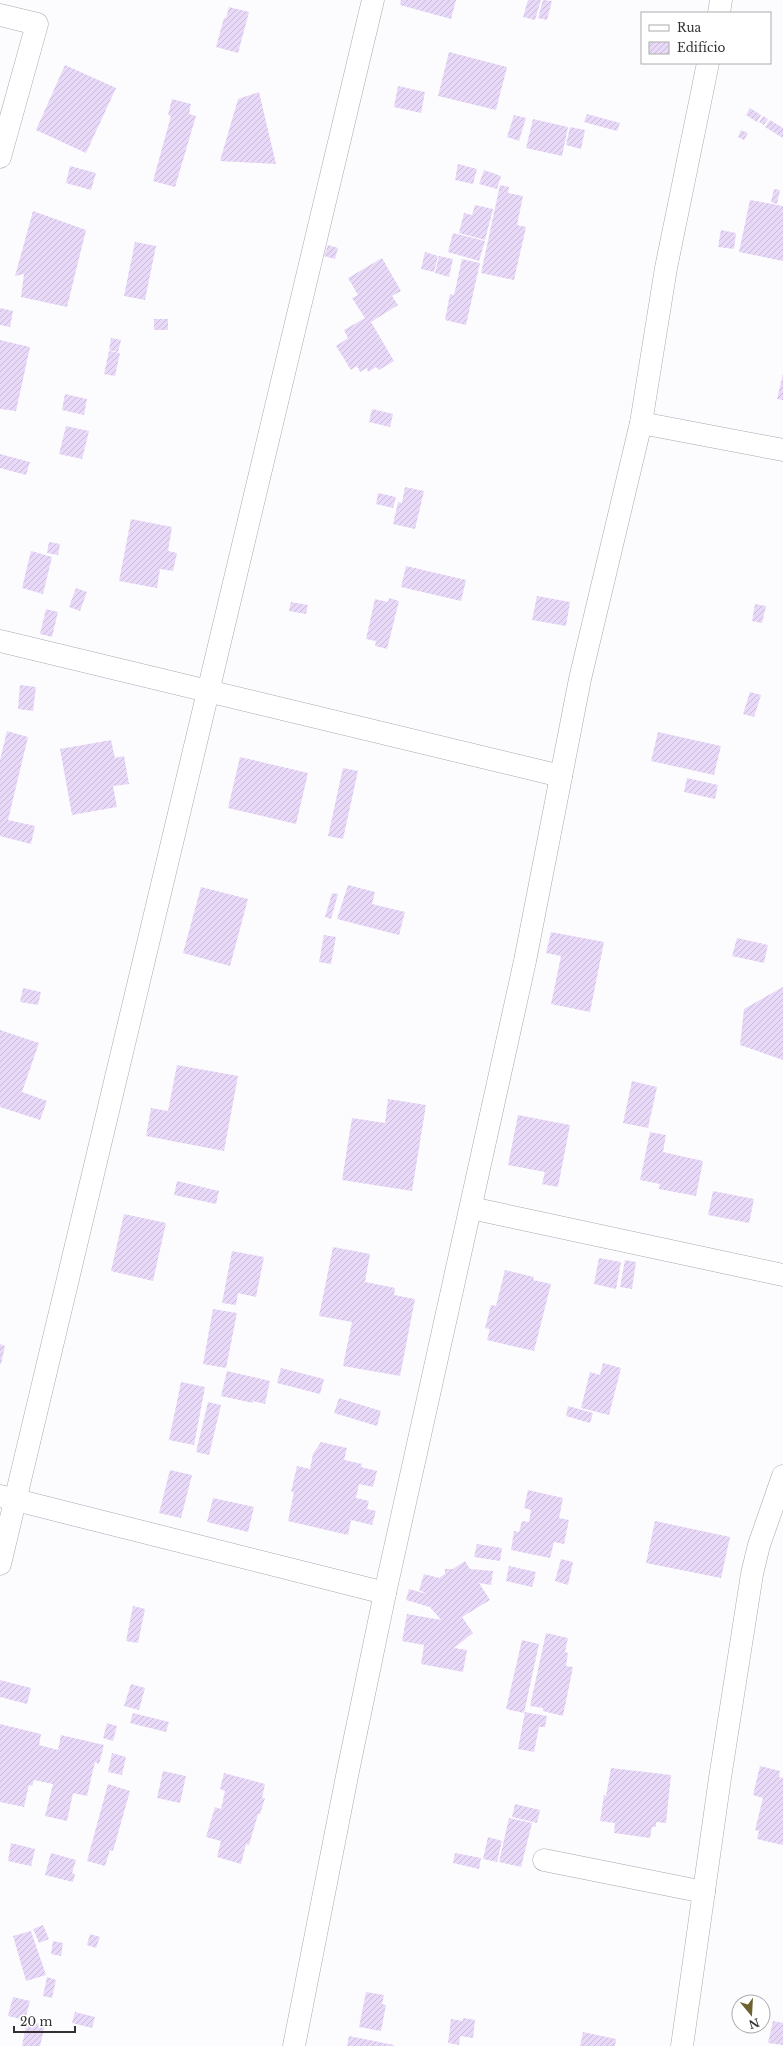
<svg xmlns="http://www.w3.org/2000/svg" width="783" height="2046" viewBox="0 0 783 2046" font-family="'Libre Baskerville',serif">
	<style>
		.building { fill: url(#building-hatch) }
		.lines { fill: none; stroke-linecap: round; stroke-linejoin: round }
		.street-casing { stroke: #aba7af; stroke-width: 23 }
		.street { stroke: #fff; stroke-width: 22 }
	</style>
	<defs>
		<pattern id="building-hatch" width="6" height="6" patternUnits="userSpaceOnUse"><rect width="6" height="6" fill="#e9d9f9"/><path d="M-1 1l2-2M0 6l6-6M5 7l2-2" fill="none" stroke="#c8bbd6"/></pattern>
	</defs>
	<rect width="100%" height="100%" fill="#fcfbfe"/>
	<g class="building">
		<path d="M401 0H456L451 19 400 5Z"/>
		<path d="M528 0H541L535 20 523 17Z"/>
		<path d="M543 0 552 1 547 20 538 18Z"/>
		<path d="M229 7 249 12 238 53 216 47 224 18H226Z"/>
		<path d="M449 52 507 67 496 110 438 96Z"/>
		<path d="M65 65 116 88 86 153 36 130Z"/>
		<path d="M398 86 425 92 421 113 394 107Z"/>
		<path d="M259 92 276 164 220 161 238 99Z"/>
		<path d="M172 99 191 104 189 114 196 116 175 187 153 181 171 116 168 115Z"/>
		<path d="M750 108 761 115 757 122 746 115Z"/>
		<path d="M587 114 620 123 617 131 584 122Z"/>
		<path d="M514 115 526 118 519 141 507 137Z"/>
		<path d="M763 116 768 119 764 125 759 122Z"/>
		<path d="M533 119 568 127 562 156 526 148Z"/>
		<path d="M770 120 783 128V138L765 127Z"/>
		<path d="M570 127 585 130 581 149 566 145Z"/>
		<path d="M741 130 748 133 744 140 738 137Z"/>
		<path d="M458 164 477 169 473 184 455 180Z"/>
		<path d="M70 166 96 173 91 190 66 183Z"/>
		<path d="M484 170 501 176 497 189 479 184Z"/>
		<path d="M500 185 509 187 508 193 523 196 517 225 526 227 514 280 481 273Z"/>
		<path d="M774 189 780 190 777 204 771 202Z"/>
		<path d="M750 200 783 206V261L739 252Z"/>
		<path d="M475 205 493 209 485 240 459 233 464 213 472 215Z"/>
		<path d="M33 211 86 230 67 307 21 297 24 274 15 276Z"/>
		<path d="M721 230 736 233 734 249 718 247Z"/>
		<path d="M453 233 485 241 479 261 448 252Z"/>
		<path d="M135 242 156 246 145 300 124 296Z"/>
		<path d="M328 245 338 248 335 259 324 256Z"/>
		<path d="M425 252 438 256 434 272 421 269Z"/>
		<path d="M439 256 453 259 449 277 435 273Z"/>
		<path d="M382 258 401 291 392 296 398 305 371 322 394 361 379 370 376 367 368 372 367 368 360 372 357 366 351 370 336 346 348 338 344 330 365 318 352 298 358 295 348 278Z"/>
		<path d="M462 259 480 263 466 325 445 320 450 294 454 295Z"/>
		<path d="M0 308 13 311 10 327 0 325Z"/>
		<rect x="154" y="319" width="14" height="11"/>
		<path d="M111 338 121 340 118 352 109 350Z"/>
		<path d="M0 340 30 347 16 411 0 409Z"/>
		<path d="M109 351 120 353 115 376 104 374Z"/>
		<path d="M783 374V400L777 399Z"/>
		<path d="M65 394 87 399 84 415 62 410Z"/>
		<path d="M372 409 393 414 390 427 369 422Z"/>
		<path d="M66 426 89 431 82 459 59 454Z"/>
		<path d="M0 454 30 462 26 475 0 468Z"/>
		<path d="M405 487 424 491 415 529 393 524 398 502 402 503Z"/>
		<path d="M378 493 396 497 393 508 376 504Z"/>
		<path d="M131 519 172 527 168 551 177 553 173 571 160 569 157 588 119 581Z"/>
		<path d="M49 542 60 544 58 555 47 553Z"/>
		<path d="M31 551 52 557 43 594 22 588Z"/>
		<path d="M406 566 466 580 461 601 401 587Z"/>
		<path d="M76 588 87 592 80 611 69 607Z"/>
		<path d="M537 596 570 602 566 626 532 620Z"/>
		<path d="M389 598 399 601 387 649 375 646 376 641 366 639 375 599 388 602Z"/>
		<path d="M291 602 308 605 306 614 289 611Z"/>
		<path d="M755 604 766 606 762 623 752 621Z"/>
		<path d="M46 609 58 612 52 637 40 634Z"/>
		<path d="M20 685 36 687 33 711 18 709Z"/>
		<path d="M750 692 761 695 754 717 743 714Z"/>
		<path d="M7 731 28 737 8 820 35 826 31 844 0 836V760Z"/>
		<path d="M658 732 721 746 714 775 651 761Z"/>
		<path d="M111 740 115 758 124 756 129 784 113 786 117 807 72 815 60 749Z"/>
		<path d="M240 757 308 773 296 824 228 808Z"/>
		<path d="M343 768 358 771 343 839 328 836Z"/>
		<path d="M687 778 718 785 715 799 684 792Z"/>
		<path d="M348 885 375 892 372 904 405 912 399 935 337 919Z"/>
		<path d="M201 887 248 899 230 966 183 953Z"/>
		<path d="M332 893 338 894 331 919 325 917Z"/>
		<path d="M551 932 604 942 590 1012 551 1004 561 956 546 953Z"/>
		<path d="M324 935 336 937 331 964 319 962Z"/>
		<path d="M737 938 768 945 764 963 732 956Z"/>
		<path d="M783 987V1060L740 1045 744 1009Z"/>
		<path d="M23 988 41 992 38 1005 20 1002Z"/>
		<path d="M0 1030 39 1043 22 1092 47 1101 40 1120 0 1107Z"/>
		<path d="M177 1065 238 1076 224 1151 146 1136 151 1108 168 1111Z"/>
		<path d="M632 1081 657 1087 648 1128 623 1123Z"/>
		<path d="M388 1099 426 1105 412 1191 342 1180 352 1118 385 1123Z"/>
		<path d="M518 1115 570 1125 558 1187 542 1184 545 1172 508 1165Z"/>
		<path d="M650 1132 666 1135 663 1152 703 1161 696 1196 659 1189 660 1184 640 1180Z"/>
		<path d="M177 1181 219 1191 216 1204 174 1195Z"/>
		<path d="M713 1191 754 1199 749 1223 708 1215Z"/>
		<path d="M124 1214 166 1223 153 1281 111 1271Z"/>
		<path d="M333 1247 370 1254 365 1282 395 1288 394 1295 415 1299 400 1376 343 1366 352 1322 319 1316Z"/>
		<path d="M232 1251 264 1257 256 1297 238 1293 236 1305 222 1303Z"/>
		<path d="M599 1258 621 1262 616 1289 594 1284Z"/>
		<path d="M625 1260 636 1262 632 1289 620 1287Z"/>
		<path d="M505 1270 534 1277 533 1280 551 1284 534 1351 487 1340 490 1329 485 1328 491 1305 496 1306Z"/>
		<path d="M213 1309 237 1313 226 1368 203 1364Z"/>
		<path d="M0 1344 5 1346 1 1364H0Z"/>
		<path d="M603 1363 621 1368 609 1415 581 1408 590 1372 600 1375Z"/>
		<path d="M281 1368 324 1379 320 1394 277 1383Z"/>
		<path d="M227 1371 270 1381 265 1404 253 1401V1403L221 1396Z"/>
		<path d="M181 1382 205 1387 194 1445 169 1440Z"/>
		<path d="M339 1398 381 1411 377 1426 334 1413Z"/>
		<path d="M208 1402 221 1405 209 1455 196 1452Z"/>
		<path d="M568 1406 593 1413 590 1423 566 1416Z"/>
		<path d="M321 1442 347 1448 344 1460 362 1464 361 1467 377 1471 373 1487 359 1484 356 1498 369 1501 367 1509 376 1511 372 1525 351 1520 348 1535 288 1521 294 1492H291L297 1466 310 1469 313 1454Z"/>
		<path d="M170 1470 192 1475 181 1518 159 1513Z"/>
		<path d="M528 1490 563 1498 559 1518 569 1520 564 1544 554 1542 550 1558 511 1550 514 1531 519 1532 522 1521 529 1522 531 1510 524 1508Z"/>
		<path d="M213 1498 254 1507 248 1532 207 1522Z"/>
		<path d="M655 1521 730 1537 721 1578 646 1563Z"/>
		<path d="M477 1544 502 1548 500 1561 474 1557Z"/>
		<path d="M561 1559 573 1562 568 1585 555 1581Z"/>
		<path d="M465 1561 470 1569 493 1571 491 1585 479 1583 490 1600 462 1617 473 1633 454 1648 467 1650 463 1672 421 1664 424 1645 402 1641 407 1614 441 1620 430 1607 406 1600 409 1589 427 1594 419 1590 424 1574 439 1578 445 1574V1569H453Z"/>
		<path d="M509 1566 536 1572 532 1587 506 1581Z"/>
		<path d="M133 1606 145 1609 138 1643 126 1641Z"/>
		<path d="M546 1633 568 1638 565 1652 568 1653 566 1666 573 1667 563 1716 543 1711V1708L530 1706Z"/>
		<path d="M522 1640 539 1644 524 1713 506 1709Z"/>
		<path d="M0 1680 31 1688 27 1704 0 1697Z"/>
		<path d="M131 1684 145 1688 139 1710 124 1706Z"/>
		<path d="M525 1712 547 1716 545 1727H539L534 1752 518 1749Z"/>
		<path d="M133 1713 169 1722 166 1732 130 1723Z"/>
		<path d="M107 1723 117 1726 113 1741 103 1738Z"/>
		<path d="M0 1724 41 1734 39 1745 58 1750 61 1735 104 1745 99 1764 95 1762 87 1796 73 1793 67 1821 45 1816 53 1784 34 1780 32 1786 29 1785 24 1807 0 1802Z"/>
		<path d="M112 1753 126 1757 122 1775 108 1772Z"/>
		<path d="M760 1766 780 1771 779 1777 783 1778V1845L757 1839 759 1831 755 1830 763 1798 753 1795Z"/>
		<path d="M611 1768 671 1775 666 1823 656 1822V1827H652L650 1838 614 1833 615 1823 600 1821 604 1795 606 1796Z"/>
		<path d="M163 1771 186 1776 180 1803 157 1798Z"/>
		<path d="M224 1773 265 1784 262 1798H265L260 1814H258L249 1845 246 1844 241 1864 217 1857 221 1841 206 1837 215 1807 221 1809 225 1791 220 1789Z"/>
		<path d="M108 1784 130 1791 113 1851 110 1850 105 1866 87 1861Z"/>
		<path d="M515 1804 540 1810 537 1823 512 1817Z"/>
		<path d="M509 1818 532 1823 521 1867 499 1862Z"/>
		<path d="M488 1837 502 1841 497 1862 483 1859Z"/>
		<path d="M11 1843 35 1849 31 1866 8 1861Z"/>
		<path d="M51 1853 76 1860 72 1873 75 1874 73 1882 45 1875Z"/>
		<path d="M455 1853 481 1858 479 1869 453 1863Z"/>
		<path d="M43 1925 49 1939 39 1943 33 1929Z"/>
		<path d="M31 1931 46 1975 26 1981 13 1936Z"/>
		<path d="M90 1934 100 1937 96 1948 87 1945Z"/>
		<path d="M53 1941 63 1943 61 1956 51 1954Z"/>
		<path d="M47 1977 56 1980 52 1998 43 1996Z"/>
		<path d="M366 1992 384 1995 382 2004 386 2005 381 2031 359 2027Z"/>
		<path d="M13 1997 30 2001 25 2020 8 2016Z"/>
		<path d="M75 2012 95 2017 92 2028 72 2023Z"/>
		<path d="M463 2018 475 2020 473 2038 460 2036 459 2045 448 2043 451 2019 463 2021Z"/>
		<path d="M27 2021 45 2025 40 2046H22Z"/>
		<path d="M773 2021 783 2023V2045L768 2043Z"/>
		<path d="M583 2032 616 2039 615 2046H580Z"/>
		<path d="M349 2036 394 2045V2046H347Z"/>
	</g>
	<g class="lines">
		<g class="street-casing">
			<g id="street">
				<path d="M719 13 721 0"/>
				<path d="M0 15 37 24 0 157"/>
				<path d="M641 423 783 450"/>
				<path d="M0 641 561 776"/>
				<path d="M471 1208 783 1275"/>
				<path d="M0 1496 385 1593"/>
				<path d="M0 1564 373 0"/>
				<path d="M544 1860 704 1892"/>
				<path d="M294 2046 348 1771 385 1593 525 961 580 679 641 423 666 268 708 63"/>
				<path d="M682 2046 720 1778 752 1574 759 1545 783 1476"/>
			</g>
		</g>
		<use href="#street" class="street"/>
	</g>
	<rect x="641" y="12" width="130" height="52" fill="#ffffff" stroke="#adacad"/>
	<rect x="649" y="25" width="20" height="6" fill="#ffffff" stroke="#adacad"/>
	<text x="677" y="32" font-size="12" fill="#323033">Rua</text>
	<rect x="649" y="42" width="20" height="12" fill="url(#building-hatch)" stroke="#adacad"/>
	<text x="677" y="52" font-size="12" fill="#323033">Edifício</text>
	<g transform="translate(751 2014) rotate(162)"><circle r="19" fill="#ffffff" stroke="#adacad"/>
	<path d="M0-3L7 15L0 10L-7 15Z" fill="#70622f"/>
	<text y="-6" font-size="11" font-weight="bold" text-anchor="middle" fill="#323033">N</text>
	</g>
	<path d="M14 2026v6h61v-6" fill="none" stroke="#323033" stroke-width="2"/>
	<text x="20" y="2026" font-size="12" fill="#323033" stroke="#ffffff" stroke-width="3" paint-order="stroke">20 m</text>
</svg>
